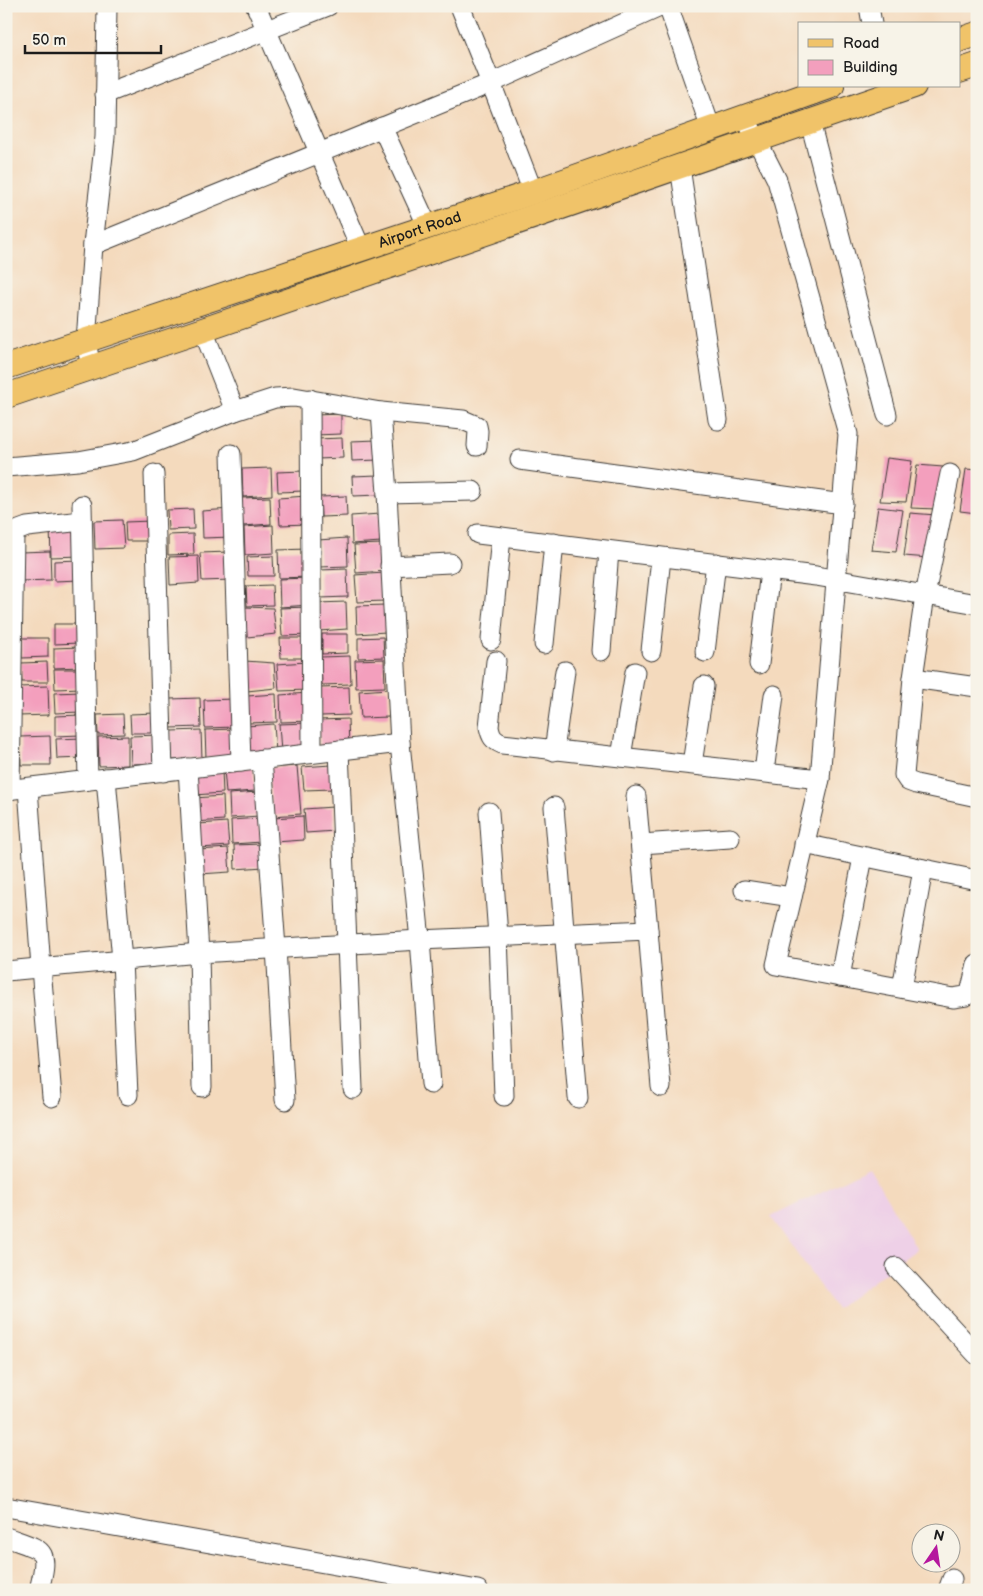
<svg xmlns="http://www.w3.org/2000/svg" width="983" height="1596" viewBox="0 0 983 1596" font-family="'Balsamiq Sans',sans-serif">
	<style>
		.built { fill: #eed0e7 }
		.building { fill: #f39fbd }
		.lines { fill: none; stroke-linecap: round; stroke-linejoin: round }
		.minor-casing { stroke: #3c3834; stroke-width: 21 }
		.major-casing { stroke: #3c3834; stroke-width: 26 }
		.minor { stroke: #fff; stroke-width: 19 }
		.major { stroke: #f0c369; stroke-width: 24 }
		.labels { text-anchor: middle; stroke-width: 5; stroke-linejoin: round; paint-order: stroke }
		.street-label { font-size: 15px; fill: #1c1c1c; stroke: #f7f3e8 }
	</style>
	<rect width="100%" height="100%" fill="#f7f3e8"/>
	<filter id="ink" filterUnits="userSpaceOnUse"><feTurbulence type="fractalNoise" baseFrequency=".02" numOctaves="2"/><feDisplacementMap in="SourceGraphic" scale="10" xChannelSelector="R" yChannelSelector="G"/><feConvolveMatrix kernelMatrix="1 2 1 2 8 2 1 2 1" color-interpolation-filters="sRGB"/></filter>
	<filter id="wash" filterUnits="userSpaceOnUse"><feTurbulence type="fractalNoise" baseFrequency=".0096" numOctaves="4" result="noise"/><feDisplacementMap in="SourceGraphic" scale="20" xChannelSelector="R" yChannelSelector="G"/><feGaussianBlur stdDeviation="1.12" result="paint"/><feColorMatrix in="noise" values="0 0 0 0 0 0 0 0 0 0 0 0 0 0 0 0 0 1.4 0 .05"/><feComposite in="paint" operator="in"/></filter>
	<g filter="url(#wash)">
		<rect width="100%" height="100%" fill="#f4dabd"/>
		<path class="built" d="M869 1168 917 1249 836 1309 771 1217Z"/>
		<g id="blocks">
			<g class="building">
				<path d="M341 414V434L315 435V415Z"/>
				<path d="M342 438 343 458 317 459V439Z"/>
				<path d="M377 440 378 460 352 461 351 441Z"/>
				<path d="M887 458 912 461 906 502 880 501Z"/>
				<path d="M917 465 943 467 936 509 911 508Z"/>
				<path d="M271 468 272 495 243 497 242 469Z"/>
				<path d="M966 469 977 470V513L960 511Z"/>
				<path d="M303 471 304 491 278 492 277 472Z"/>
				<path d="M378 475 379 495 353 496 352 476Z"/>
				<path d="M307 496 308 524 280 525 278 498Z"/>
				<path d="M346 496 347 516 321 517 320 497Z"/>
				<path d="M270 497 271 524 243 526 241 498Z"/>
				<path d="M878 507 903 510 896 552 871 550Z"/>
				<path d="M193 509 194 529 168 530 167 510Z"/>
				<path d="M231 509 232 537 203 538 202 511Z"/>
				<path d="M910 513 936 515 929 558 904 556Z"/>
				<path d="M380 514 381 542 352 544 351 516Z"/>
				<path d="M122 520 124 548 95 549 94 521Z"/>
				<path d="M151 521 152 541H126L125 522Z"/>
				<path d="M273 525 274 553 245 555 244 527Z"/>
				<path d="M80 527 81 556 51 557 50 528Z"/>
				<path d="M193 534 194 554 168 555V535Z"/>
				<path d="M347 538 348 566 320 567 318 540Z"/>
				<path d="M383 544 385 571 356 573 354 545Z"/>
				<path d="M307 549 308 577 279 578 278 550Z"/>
				<path d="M50 551 51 580 21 581 20 552Z"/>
				<path d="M229 552 231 580 202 581 200 553Z"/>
				<path d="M198 556 199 583 170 585 169 557Z"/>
				<path d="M273 556 274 576H248L247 557Z"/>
				<path d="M79 560 80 580 54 581V561Z"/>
				<path d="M347 569 348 597 320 598 319 570Z"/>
				<path d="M384 573 385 601 357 602 355 575Z"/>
				<path d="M308 578 309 605 280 607 279 579Z"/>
				<path d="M272 585 273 605 247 606 246 586Z"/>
				<path d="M346 602 347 629 319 631 317 603Z"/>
				<path d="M385 605 386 632 357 634 356 606Z"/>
				<path d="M245 607 273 608 276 634 247 637Z"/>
				<path d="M309 607 310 635 282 636 280 608Z"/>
				<path d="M54 624H79L80 643 54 644Z"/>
				<path d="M322 634H348V653L322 654Z"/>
				<path d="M383 637 384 657 358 658V638Z"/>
				<path d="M22 638H48V657L22 658Z"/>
				<path d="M280 638H306L307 658H281Z"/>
				<path d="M80 647V667L54 668V648Z"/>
				<path d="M350 656 351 684 322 685 321 657Z"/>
				<path d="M384 659 385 687 356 688 355 660Z"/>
				<path d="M245 661 274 663 276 688 247 691Z"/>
				<path d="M47 662 48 682H22L21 663Z"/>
				<path d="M306 662 308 690 279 691 277 664Z"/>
				<path d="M54 669H80L81 688 55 689Z"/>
				<path d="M48 686 49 715 19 716 18 687Z"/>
				<path d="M349 687 350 715 321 716 320 688Z"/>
				<path d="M388 689 389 717 361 718 359 691Z"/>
				<path d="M80 692 81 712 55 713 54 693Z"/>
				<path d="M308 693 310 721 281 722 280 695Z"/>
				<path d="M276 694 277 722 248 723 247 696Z"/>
				<path d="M200 698 201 727 171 728 170 699Z"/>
				<path d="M234 699 235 727 205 728 204 700Z"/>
				<path d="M156 713 157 733H131L130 714Z"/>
				<path d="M123 714 124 734 98 735 97 715Z"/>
				<path d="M81 715V735L55 736V716Z"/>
				<path d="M348 719 349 747 320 748 319 720Z"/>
				<path d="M308 723 310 751 281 752 279 724Z"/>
				<path d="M274 724 276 752 247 753 246 726Z"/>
				<path d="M234 729 236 758H206L205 730Z"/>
				<path d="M201 730 202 759 172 760 171 731Z"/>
				<path d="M160 735 161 763 131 764 130 736Z"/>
				<path d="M50 736 51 765H21L20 737Z"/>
				<path d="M128 736V765L99 766 98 737Z"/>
				<path d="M82 738V758L57 759 56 739Z"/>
				<path d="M331 765 333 789 304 790 302 767Z"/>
				<path d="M297 766 301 814 272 816 268 768Z"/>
				<path d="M253 767 255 791 226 793 224 769Z"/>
				<path d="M222 770 223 793 194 795 193 771Z"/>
				<path d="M258 792 259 816 230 818 229 794Z"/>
				<path d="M223 796 224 820 195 822 194 798Z"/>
				<path d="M333 807 335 831 306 833 304 809Z"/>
				<path d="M303 816 304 840 275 842 274 818Z"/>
				<path d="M260 818 261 842 232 844 231 820Z"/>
				<path d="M227 822 229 846 200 848 198 824Z"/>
				<path d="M263 844 264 867 235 869 234 845Z"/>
				<path d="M228 848 230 872 200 874 199 850Z"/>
			</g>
		</g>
	</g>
	<g filter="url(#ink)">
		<use href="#blocks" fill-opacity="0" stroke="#3c3834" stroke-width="1"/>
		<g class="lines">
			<g class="minor-casing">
				<g id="minor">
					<path d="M256 6 361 249"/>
					<path d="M460 6 491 83 533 192"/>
					<path d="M668 6 711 129"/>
					<path d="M869 6 872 24"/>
					<path d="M105 94 328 6"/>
					<path d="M810 122 887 415"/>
					<path d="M382 127 428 227"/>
					<path d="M680 167 718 420"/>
					<path d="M93 245 491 83 662 6"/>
					<path d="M203 330 235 411 275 398 294 397 381 412 463 420 477 426 478 431 477 446"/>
					<path d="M91 368 86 341 93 245 105 137 107 6"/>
					<path d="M310 399 312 753"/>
					<path d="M381 412 387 493 400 743 420 940 431 1084"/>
					<path d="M231 454 241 762"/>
					<path d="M520 460 843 504"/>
					<path d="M6 467 78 461 133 451 235 411"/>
					<path d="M154 474 163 772"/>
					<path d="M950 474 925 595 913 678 904 775 908 781 916 784 977 797"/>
					<path d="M387 493 473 491"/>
					<path d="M82 505 88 780"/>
					<path d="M478 534 816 576 977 604"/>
					<path d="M390 566 450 563"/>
					<path d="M491 640 501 537"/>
					<path d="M544 644 554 543"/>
					<path d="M601 651 609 551"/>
					<path d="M651 651 661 558"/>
					<path d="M705 652 716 563"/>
					<path d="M496 661 489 727C491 737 493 740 502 744L820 779 848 434 777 180 745 117"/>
					<path d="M759 664 770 571"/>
					<path d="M913 678 977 687"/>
					<path d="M339 750 353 1089"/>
					<path d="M554 751 565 671"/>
					<path d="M621 757 635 672"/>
					<path d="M262 759 276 948 285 1100"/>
					<path d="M692 764 704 686"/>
					<path d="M188 768 199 953 202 1087"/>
					<path d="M764 772 774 695"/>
					<path d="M106 778 122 960 128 1095"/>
					<path d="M820 779 776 965 953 998 966 996 970 993 977 964"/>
					<path d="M28 788 41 968 52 1097"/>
					<path d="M6 790 400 743"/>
					<path d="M10 790 14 534 19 530 27 527 82 521"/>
					<path d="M554 807 578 1098"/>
					<path d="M489 812 498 936 504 1096"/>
					<path d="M641 844 730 838"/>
					<path d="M804 844 977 880"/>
					<path d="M744 890 792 897"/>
					<path d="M648 930 661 1087"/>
					<path d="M6 971 199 953 420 940 648 930 636 796"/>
					<path d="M840 977 863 857"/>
					<path d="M902 988 923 869"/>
					<path d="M896 1267 977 1355"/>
					<path d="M6 1507 478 1590"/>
					<path d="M6 1537C44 1551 50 1547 39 1590"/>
					<path d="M948 1590 952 1579"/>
				</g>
			</g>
			<g class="major-casing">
				<g id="major">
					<path d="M959 40 977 34"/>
					<path d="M959 71 977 65"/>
					<path id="s1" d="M6 367 533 192 832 86"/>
					<path d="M6 396 203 330 914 86"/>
				</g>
			</g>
			<use href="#minor" class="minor"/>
			<use href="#major" class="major"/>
		</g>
	</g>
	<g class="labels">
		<g class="street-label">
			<text dy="5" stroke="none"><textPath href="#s1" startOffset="436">Airport Road</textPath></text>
		</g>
	</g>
	<rect width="983" height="1596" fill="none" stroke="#f7f3e8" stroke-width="25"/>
	<rect x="798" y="22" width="162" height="65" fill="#f7f3e8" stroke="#9f9d96"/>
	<rect x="808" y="39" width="25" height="8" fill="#f0c369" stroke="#9f9d96"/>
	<text x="843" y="48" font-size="15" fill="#1c1c1c">Road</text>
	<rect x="808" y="60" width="25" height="15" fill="#f39fbd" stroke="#9f9d96"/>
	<text x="843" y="72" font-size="15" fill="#1c1c1c">Building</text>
	<g transform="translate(936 1548) rotate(13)"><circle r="24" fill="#f7f3e8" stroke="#9f9d96"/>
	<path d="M0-4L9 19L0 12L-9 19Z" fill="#b5179e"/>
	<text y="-8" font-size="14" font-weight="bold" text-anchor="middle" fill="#1c1c1c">N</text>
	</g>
	<path d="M25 45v8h136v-8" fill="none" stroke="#1c1c1c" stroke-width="2.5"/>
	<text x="32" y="45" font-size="15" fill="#1c1c1c" stroke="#f7f3e8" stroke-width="4" paint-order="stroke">50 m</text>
</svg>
